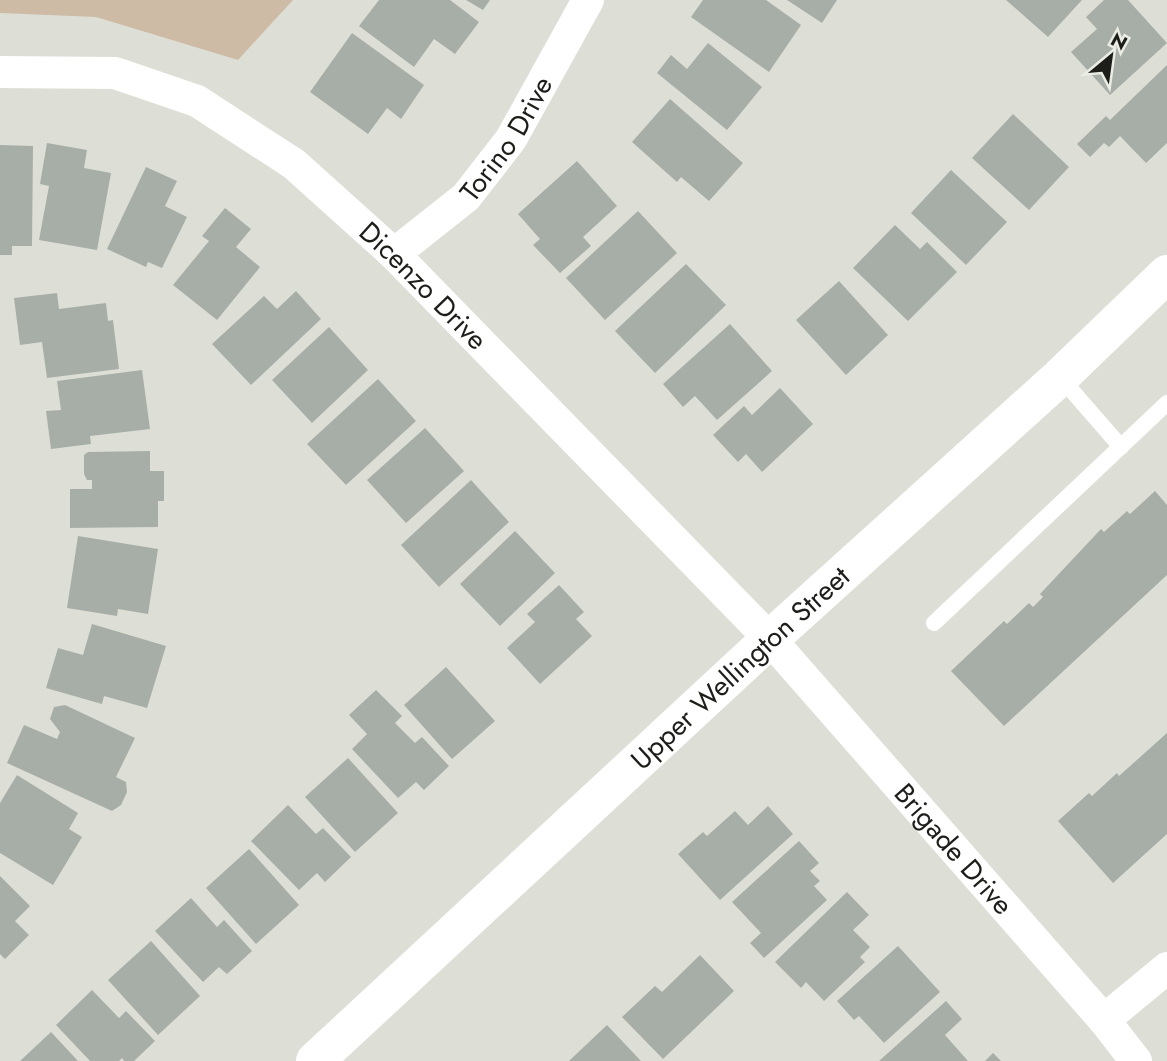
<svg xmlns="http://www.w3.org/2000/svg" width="1167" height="1061" viewBox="0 0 1167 1061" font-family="Jost,sans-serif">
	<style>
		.green { fill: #cdbba6 }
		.building { fill: #a7aea7 }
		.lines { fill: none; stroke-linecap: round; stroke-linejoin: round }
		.service { stroke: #fff; stroke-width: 16 }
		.minor { stroke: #fff; stroke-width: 32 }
		.secondary { stroke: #fff; stroke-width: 38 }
		.labels { text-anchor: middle; stroke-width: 7; stroke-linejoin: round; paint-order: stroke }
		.street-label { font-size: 28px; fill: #1d1e1a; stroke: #eaede3 }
	</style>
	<rect width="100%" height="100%" fill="#dddfd6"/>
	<path class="green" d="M0 0H293L238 60 96 17 0 13Z"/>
	<g class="building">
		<path d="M379 0H450L479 22 455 54 434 39 414 67 359 26Z"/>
		<path d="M466 0H490L483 10Z"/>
		<path d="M703 0H766L801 25 769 72 691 17Z"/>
		<path d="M787 0H837L822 23Z"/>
		<path d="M1006 0H1082L1048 37Z"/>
		<path d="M1104 0H1128L1167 43 1110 95 1071 52 1097 29 1086 17Z"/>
		<path d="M352 33 424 85 401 119 387 108 368 134 310 92Z"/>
		<path d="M708 43 762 87 727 130 657 73 671 55 687 69Z"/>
		<path d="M1167 65V143L1146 163 1120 136 1109 147 1104 143 1090 157 1077 144 1106 116 1110 120Z"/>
		<path d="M670 99 743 163 709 201 681 177 677 182 632 142Z"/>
		<path d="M1013 114 1069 167 1029 210 972 158Z"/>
		<path d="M47 143 87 150 84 168 111 173 97 250 39 240 49 186 40 184Z"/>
		<path d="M0 145 33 146 32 246H12V255H0Z"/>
		<path d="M577 161 617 206 583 237 591 246 560 273 533 245 540 239 518 214Z"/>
		<path d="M146 167 177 181 165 206 187 217 162 268 148 262 146 267 107 249Z"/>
		<path d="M951 170 1007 222 966 265 911 213Z"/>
		<path d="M225 208 251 229 236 247 260 267 217 320 173 285 209 241 202 236Z"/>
		<path d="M638 211 677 253 605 320 566 278Z"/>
		<path d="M895 225 920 249 927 242 957 272 908 321 853 268Z"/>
		<path d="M686 264 726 305 655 373 615 331Z"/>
		<path d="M839 281 888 335 846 375 796 320Z"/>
		<path d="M296 291 321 319 251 385 212 344 264 296 277 309Z"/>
		<path d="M57 293 59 309 106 303 108 321 113 320 119 369 47 378 42 342 20 345 14 298Z"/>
		<path d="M730 324 772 371 717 420 695 396 683 407 663 384Z"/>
		<path d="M329 327 368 370 312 423 272 380Z"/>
		<path d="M142 370 150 429 90 436 91 444 51 449 46 411 61 410 57 381Z"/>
		<path d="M378 379 416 421 346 485 307 444Z"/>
		<path d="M780 388 813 424 762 472 746 454 738 462 713 435 744 406 752 415Z"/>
		<path d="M425 428 464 471 406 523 367 480Z"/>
		<path d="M150 451V471H164V501H158V527L70 528V489H92V480H87L84 474V455L88 452Z"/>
		<path d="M471 480 509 522 439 587 401 545Z"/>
		<path d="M1155 491 1167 505V575L1004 726 951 671 1004 621 1007 624 1029 603 1033 607 1043 597 1040 594 1101 529 1104 532 1127 511 1130 514Z"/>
		<path d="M515 531 555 573 500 626 460 584Z"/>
		<path d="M78 536 158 549 148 614 118 609 117 616 67 608Z"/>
		<path d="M559 585 584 612 576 619 592 636 540 684 507 648 535 622 527 614Z"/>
		<path d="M92 624 166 646 147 708 104 696 102 704 46 688 58 648 83 655Z"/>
		<path d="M446 667 495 721 452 759 404 705Z"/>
		<path d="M376 690 402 716 395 723 415 743 422 737 449 766 424 790 416 782 398 798 352 749 367 734 349 715Z"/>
		<path d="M65 705 135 738 116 777 126 782 127 792 121 805 112 811 7 763 24 725 57 739 60 732 50 719 54 707Z"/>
		<path d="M1167 733V834L1113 883 1058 821 1089 793 1092 796 1117 773 1119 776Z"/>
		<path d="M348 758 398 813 355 852 305 797Z"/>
		<path d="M17 775 78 813 69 829 82 837 53 885 0 853V803Z"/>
		<path d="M288 805 316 834 323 828 351 857 325 882 317 873 299 890 251 841Z"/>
		<path d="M768 806 793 834 720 900 678 854 703 832 707 836 735 811 748 825Z"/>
		<path d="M799 841 819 863 810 871 820 881 814 886 827 900 764 958 750 943 761 933 732 902Z"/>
		<path d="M249 849 299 905 256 944 206 888Z"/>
		<path d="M0 876 30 906 15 921 29 935 5 959 0 954Z"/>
		<path d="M847 892 869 915 853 930 870 947 860 957 865 962 824 1001 806 982 801 988 775 962Z"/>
		<path d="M191 898 217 927 224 920 252 951 227 974 219 967 203 982 155 931Z"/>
		<path d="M151 941 200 996 158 1035 108 980Z"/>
		<path d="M898 946 940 992 884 1043 859 1016 854 1020 837 1001Z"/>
		<path d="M700 955 734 991 663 1059 622 1017 655 986 662 992Z"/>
		<path d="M92 990 119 1018 126 1011 155 1041 134 1061H124L122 1058 119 1061H90L56 1025Z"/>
		<path d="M946 1001 962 1019 945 1035 968 1061H879Z"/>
		<path d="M607 1025 641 1061H569Z"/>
		<path d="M51 1032 78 1061H20Z"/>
		<path d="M993 1053 1001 1061H985Z"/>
	</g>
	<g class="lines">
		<g class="service">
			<path d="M1060 377 1121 447"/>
			<path d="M934 623 1167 403"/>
		</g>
		<g class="minor">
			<path id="s1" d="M0 72 115 73 197 101 294 164 394 254 770 639 1104 1020 1136 1061"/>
			<path id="s2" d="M394 254 466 197 511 139 588 0"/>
			<path d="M1104 1020 1167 968"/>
		</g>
		<path class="secondary" id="s3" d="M315 1061 770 639 1060 377 1167 274"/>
	</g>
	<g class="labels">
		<g class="street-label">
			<text dy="10" stroke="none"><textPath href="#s2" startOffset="163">Torino Drive</textPath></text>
			<text dy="10" stroke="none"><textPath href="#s1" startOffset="495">Dicenzo Drive</textPath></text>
			<text dy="10" stroke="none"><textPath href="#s3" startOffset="579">Upper Wellington Street</textPath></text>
			<text dy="10" stroke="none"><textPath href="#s1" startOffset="1269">Brigade Drive</textPath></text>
		</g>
	</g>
	<g transform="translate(1111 56) rotate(29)" stroke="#eaede3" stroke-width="5" paint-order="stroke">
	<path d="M0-5L12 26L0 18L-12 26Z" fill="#1d1e1a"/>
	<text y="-10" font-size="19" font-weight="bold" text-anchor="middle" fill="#1d1e1a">N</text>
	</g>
</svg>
